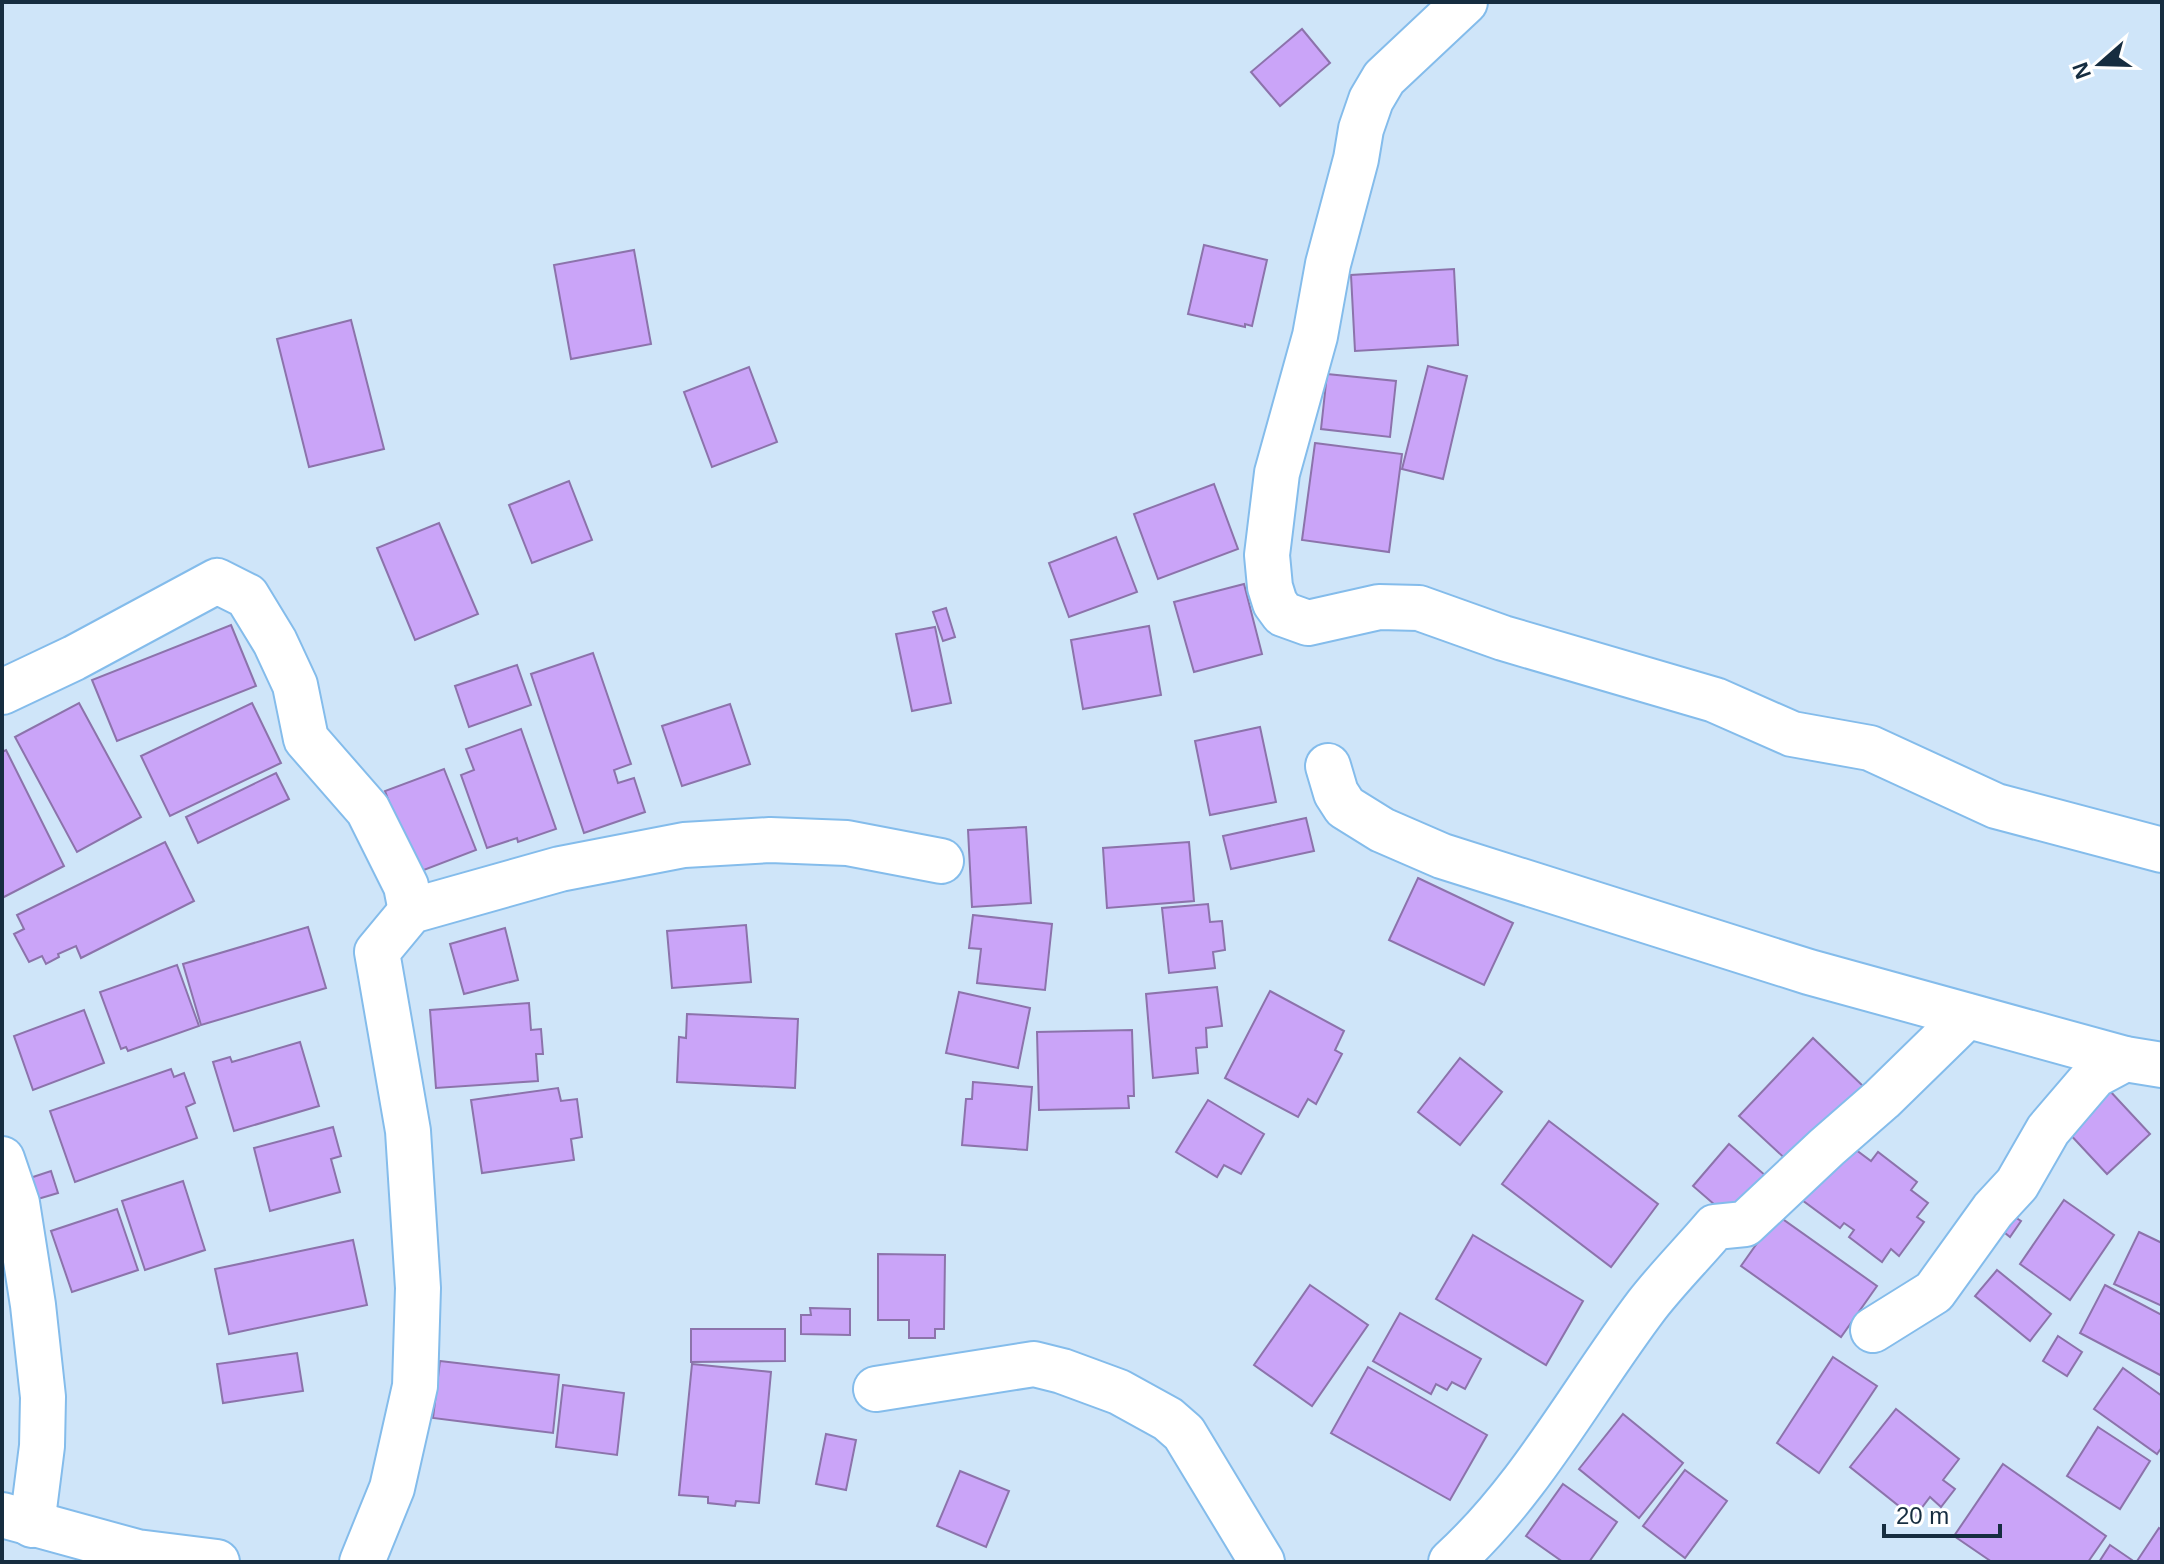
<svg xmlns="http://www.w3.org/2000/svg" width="2164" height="1564" viewBox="0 0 2164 1564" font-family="Helvetica,sans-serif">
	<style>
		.building { fill: #caa4f8; stroke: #8c73ab; stroke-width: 2 }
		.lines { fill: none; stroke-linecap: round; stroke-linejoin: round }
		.street-casing { stroke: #84bceb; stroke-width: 48 }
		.street { stroke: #fff; stroke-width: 44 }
	</style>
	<rect width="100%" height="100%" fill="#cfe5f9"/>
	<g class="building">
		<path d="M1302 29 1330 63 1280 106 1251 72Z"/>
		<path d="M1204 245 1267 260 1252 326 1245 324V327L1188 314Z"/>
		<path d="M634 250 651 344 571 359 554 265Z"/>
		<path d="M1454 269 1458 345 1355 351 1351 275Z"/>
		<path d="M351 320 384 449 309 467 277 339Z"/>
		<path d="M1428 366 1467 376 1443 479 1402 469Z"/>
		<path d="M749 367 777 442 712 467 684 392Z"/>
		<path d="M1327 374 1396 381 1390 437 1321 429Z"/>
		<path d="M1315 443 1402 454 1389 552 1302 540Z"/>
		<path d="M569 481 592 540 532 563 509 505Z"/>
		<path d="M1214 484 1238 549 1158 579 1134 514Z"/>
		<path d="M439 523 478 614 415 640 377 548Z"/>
		<path d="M1116 537 1137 592 1069 617 1049 563Z"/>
		<path d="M1244 584 1262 654 1194 672 1174 602Z"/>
		<path d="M946 608 955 637 943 641 933 612Z"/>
		<path d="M231 625 256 686 117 741 92 680Z"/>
		<path d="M1149 626 1161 695 1083 709 1071 640Z"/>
		<path d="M935 627 951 703 912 711 896 634Z"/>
		<path d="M593 653 631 764 614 770 618 783 634 778 645 812 584 833 531 674Z"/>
		<path d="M517 665 531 705 469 727 455 686Z"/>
		<path d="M79 703 141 817 77 852 15 737Z"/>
		<path d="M252 703 281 763 170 816 141 756Z"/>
		<path d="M730 704 750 764 682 786 662 726Z"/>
		<path d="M1260 727 1276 802 1210 815 1195 741Z"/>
		<path d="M521 729 556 829 518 842 517 838 487 848 461 775 474 770 466 749Z"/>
		<path d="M6 750 64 866 2 898V752Z"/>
		<path d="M444 769 476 850 416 873 385 791Z"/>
		<path d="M276 773 289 799 198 843 186 817Z"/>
		<path d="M1306 818 1314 851 1231 869 1223 836Z"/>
		<path d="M1026 827 1031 903 972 907 968 830Z"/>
		<path d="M165 842 194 901 81 958 76 946 58 954 59 957 46 964 42 956 29 962 14 934 24 929 17 915Z"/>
		<path d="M1189 842 1194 901 1107 908 1103 848Z"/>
		<path d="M1418 878 1513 923 1484 985 1389 940Z"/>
		<path d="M1208 904 1210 922 1222 921 1225 950 1213 952 1215 968 1169 973 1162 908Z"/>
		<path d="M973 915 1052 924 1045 990 977 983 981 949 969 948Z"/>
		<path d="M746 925 751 982 672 988 667 931Z"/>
		<path d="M308 927 326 988 201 1025 183 964Z"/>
		<path d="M505 928 518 980 464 994 450 944Z"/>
		<path d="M177 965 199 1026 128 1051 126 1047 121 1049 100 992Z"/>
		<path d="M1217 987 1222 1026 1206 1028 1207 1047 1196 1048 1198 1073 1153 1078 1146 994Z"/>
		<path d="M1270 991 1344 1031 1335 1050 1342 1054 1316 1104 1308 1099 1298 1117 1225 1078Z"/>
		<path d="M959 992 1030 1008 1018 1068 946 1053Z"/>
		<path d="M529 1003 531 1030 541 1029 543 1054H536L538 1081 436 1088 430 1010Z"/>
		<path d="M84 1010 104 1063 33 1090 14 1036Z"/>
		<path d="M687 1014 798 1019 795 1088 677 1082 679 1037 686 1038Z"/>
		<path d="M1132 1030 1134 1096H1128L1129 1108 1039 1110 1037 1032Z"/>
		<path d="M1813 1038 1864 1087 1791 1164 1739 1116Z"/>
		<path d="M300 1042 319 1106 234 1131 213 1062 230 1057 232 1062Z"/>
		<path d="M1460 1058 1502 1092 1460 1145 1418 1112Z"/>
		<path d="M171 1069 174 1077 184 1073 195 1103 186 1107 197 1138 75 1182 50 1111Z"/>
		<path d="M973 1082 1032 1087 1027 1150 962 1145 966 1099H972Z"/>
		<path d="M558 1088 561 1101 577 1099 582 1137 571 1139 574 1160 482 1173 471 1100Z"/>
		<path d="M2109 1090 2150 1134 2107 1174 2066 1130Z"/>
		<path d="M1208 1100 1264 1134 1241 1174 1224 1165 1217 1177 1176 1152Z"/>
		<path d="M1549 1121 1658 1204 1611 1267 1502 1184Z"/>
		<path d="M333 1127 341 1156 331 1159 340 1192 270 1211 254 1148Z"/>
		<path d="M1844 1141 1871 1161 1878 1152 1917 1182 1911 1190 1928 1203 1917 1217 1924 1222 1899 1256 1891 1249 1882 1262 1849 1237 1854 1230 1844 1223 1840 1228 1802 1200Z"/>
		<path d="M1729 1144 1766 1176 1730 1218 1693 1186Z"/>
		<path d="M51 1171 58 1193 31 1201 24 1180Z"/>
		<path d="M183 1181 205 1250 145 1270 122 1201Z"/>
		<path d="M2064 1200 2114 1235 2070 1300 2020 1264Z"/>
		<path d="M117 1209 138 1270 72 1292 51 1231Z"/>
		<path d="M2004 1210 2021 1221 2010 1237 1994 1224Z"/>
		<path d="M1777 1215 1877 1286 1841 1337 1741 1266Z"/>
		<path d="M2139 1232 2162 1243V1306L2114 1284Z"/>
		<path d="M1473 1235 1583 1301 1546 1365 1436 1299Z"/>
		<path d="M353 1240 367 1305 229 1334 215 1269Z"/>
		<path d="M878 1254 945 1255 944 1329H935V1338H909V1320H878Z"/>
		<path d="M1997 1270 2051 1314 2030 1341 1975 1296Z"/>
		<path d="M1310 1285 1368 1325 1312 1406 1254 1365Z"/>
		<path d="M2105 1285 2162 1315V1376L2080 1333Z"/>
		<path d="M810 1308 850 1309V1335L801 1334V1315H811Z"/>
		<path d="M1400 1313 1481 1359 1465 1389 1452 1382 1447 1390 1436 1384 1431 1394 1373 1361Z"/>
		<path d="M691 1329H785V1361L691 1362Z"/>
		<path d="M2058 1336 2082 1352 2067 1376 2043 1361Z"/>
		<path d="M297 1353 303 1391 223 1403 217 1364Z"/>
		<path d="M1833 1357 1877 1386 1819 1473 1777 1443Z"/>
		<path d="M440 1361 559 1375 553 1433 433 1418Z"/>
		<path d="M692 1364 771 1372 759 1503 736 1501 735 1506 708 1503V1497L679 1495Z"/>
		<path d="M1368 1367 1487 1435 1450 1500 1331 1433Z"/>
		<path d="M2123 1368 2162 1396V1447L2157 1454 2094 1409Z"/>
		<path d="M563 1385 624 1393 617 1455 556 1447Z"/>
		<path d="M1896 1409 1959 1459 1943 1480 1955 1489 1941 1507 1930 1497 1914 1518 1850 1467Z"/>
		<path d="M1623 1414 1683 1463 1639 1518 1579 1469Z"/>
		<path d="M2098 1427 2150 1461 2120 1509 2067 1476Z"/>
		<path d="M826 1434 856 1440 846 1490 816 1484Z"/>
		<path d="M2003 1464 2106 1536 2088 1562H1992L1954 1536Z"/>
		<path d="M1685 1470 1727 1501 1685 1558 1643 1526Z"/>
		<path d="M960 1471 1009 1491 986 1547 937 1526Z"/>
		<path d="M1563 1484 1617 1522 1589 1562H1563L1526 1536Z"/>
		<path d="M2159 1528 2162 1530V1562H2139L2137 1561Z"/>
		<path d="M2110 1545 2132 1560 2131 1562H2099Z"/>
	</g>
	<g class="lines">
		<g class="street-casing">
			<g id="street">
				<path d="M1465 2 1384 78 1371 100 1361 129 1356 159 1328 264 1315 336 1277 473 1267 555 1270 587 1275 603 1283 614 1308 623 1379 607 1419 608 1503 638 1715 700 1792 734 1870 748 1996 806 2162 850"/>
				<path d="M2 692 74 658 217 581 247 596 275 642 295 685 306 739 368 810 406 886 411 911"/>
				<path d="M1328 766 1336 793 1345 807 1382 830 1442 856 1809 972 2125 1059 2162 1065"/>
				<path d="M2 1159 17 1203 33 1305 43 1397 42 1446 32 1525"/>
				<path d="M1873 1330 1934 1292 1993 1210 2017 1184 2048 1130 2095 1075 2125 1059"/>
				<path d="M876 1389 1034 1364 1062 1371 1119 1392 1168 1419 1184 1433 1262 1562"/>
				<path d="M2 1515 137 1552 217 1562"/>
				<path d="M362 1562 392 1488 415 1386 418 1288 408 1131 377 952 411 911 560 869 684 845 770 840 847 843 941 861"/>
				<path d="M1451 1562C1531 1489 1582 1391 1647 1305 1668 1278 1693 1253 1715 1227L1745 1224 1827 1147 1882 1099 1967 1016"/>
			</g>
		</g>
		<use href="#street" class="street"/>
	</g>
	<rect width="2164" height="1564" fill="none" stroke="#162d40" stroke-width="8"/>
	<g transform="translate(2100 64) rotate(250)" stroke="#ffffff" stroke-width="6" paint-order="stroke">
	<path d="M0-6L14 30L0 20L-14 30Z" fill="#162d40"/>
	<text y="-12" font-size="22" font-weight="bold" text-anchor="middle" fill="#162d40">N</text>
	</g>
	<path d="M1884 1524v12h116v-12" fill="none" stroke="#162d40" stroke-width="4"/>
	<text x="1896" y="1524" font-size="24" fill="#162d40" stroke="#ffffff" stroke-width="6" paint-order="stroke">20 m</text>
</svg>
